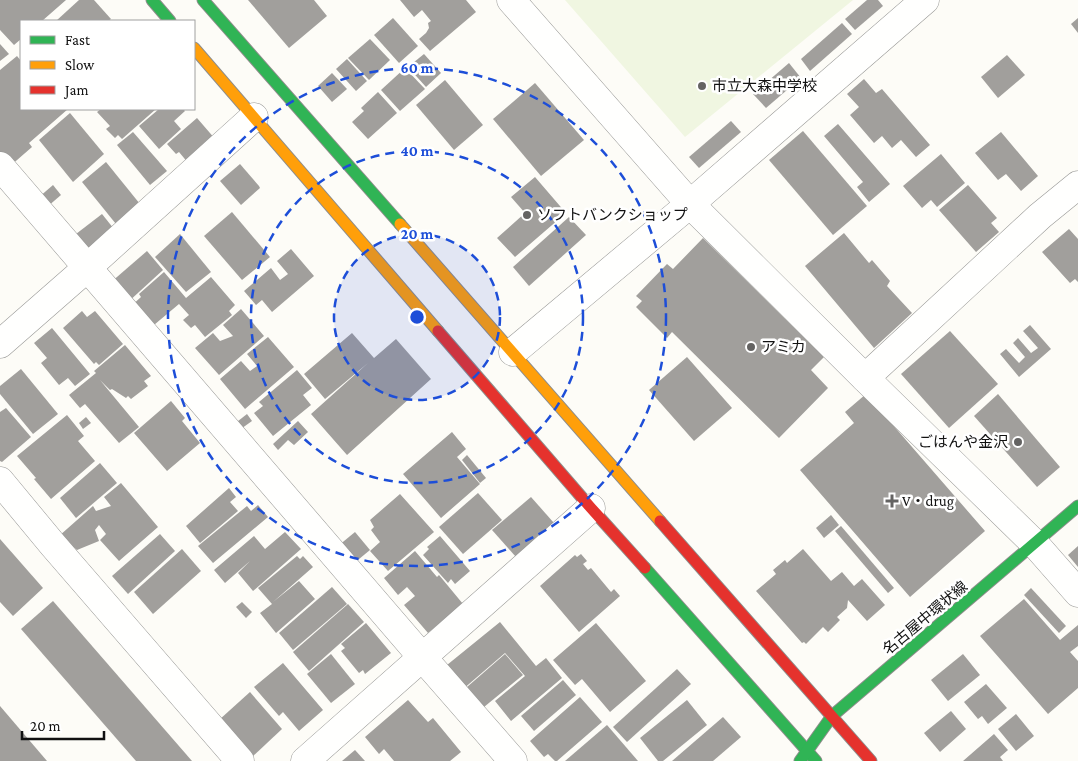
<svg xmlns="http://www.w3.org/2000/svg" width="1078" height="761" viewBox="0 0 1078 761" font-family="'Crimson Pro','Noto Sans JP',serif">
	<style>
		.pitch { fill: #f0f6e1 }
		.building { fill: #a19f9c }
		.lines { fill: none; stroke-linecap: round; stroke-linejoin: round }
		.street-casing { stroke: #979795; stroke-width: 29 }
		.fast-casing { stroke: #8e8d8b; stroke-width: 13 }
		.slow-casing { stroke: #8e8d8b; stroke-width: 13 }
		.jam-casing { stroke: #8e8d8b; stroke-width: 13 }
		.street { stroke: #fffffe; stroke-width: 28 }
		.fast { stroke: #30b455; stroke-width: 11 }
		.slow { stroke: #ff9f0a; stroke-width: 11 }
		.jam { stroke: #e5322d; stroke-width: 11 }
		.ring { fill: none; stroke: #1d4ed8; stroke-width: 2.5; stroke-dasharray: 9 6 }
		.poi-dot { fill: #646362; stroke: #fff; stroke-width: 2 }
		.labels { text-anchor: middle; stroke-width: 5; stroke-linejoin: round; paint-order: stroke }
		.poi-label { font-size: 15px; fill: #111; stroke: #fff; text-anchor: start }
		.street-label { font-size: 15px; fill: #111; stroke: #fff }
		.centre { fill: #1d4ed8; stroke: #fff; stroke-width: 2.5 }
		.ring-label { font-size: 15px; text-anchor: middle; font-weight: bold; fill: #1d4ed8; stroke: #fff; stroke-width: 5; stroke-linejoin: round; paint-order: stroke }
	</style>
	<rect width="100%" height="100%" fill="#fdfcf7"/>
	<path class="pitch" d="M565 0H853L685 137Z"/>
	<g class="building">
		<path d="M0 0H66L42 21H21V39L14 45 0 30Z"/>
		<path d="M79 0H94L111 19 108 21H56Z"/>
		<path d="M248 0H314L327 16 289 48Z"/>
		<path d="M400 0H466L476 12 430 51 419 39 426 33 429 28 428 23 431 21 422 10 414 17Z"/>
		<path d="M867 0H878L883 6 855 30 845 19Z"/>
		<path d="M393 18 418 46 399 63 374 35Z"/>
		<path d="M1078 18V33L1071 24Z"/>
		<path d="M842 23 852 34 810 71 801 59Z"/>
		<path d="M370 39 390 60 369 80 348 58Z"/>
		<path d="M0 44 9 54 0 61Z"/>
		<path d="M424 54 441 73 426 87 408 67Z"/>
		<path d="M1007 55 1025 75 998 98 981 77Z"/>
		<path d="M17 56 21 61V109H68L29 143 32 147 9 167 0 156V70Z"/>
		<path d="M347 59 367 81 356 91 336 69Z"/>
		<path d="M789 63 801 78 766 108 753 94Z"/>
		<path d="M405 68 425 89 400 111 381 90Z"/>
		<path d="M332 73 347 89 332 102 318 86Z"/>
		<path d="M864 79 876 93 882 89 930 145 916 157 901 140 892 148 882 136 874 143 850 115 859 107 847 94Z"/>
		<path d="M445 80 483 125 454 150 416 105Z"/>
		<path d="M535 83 584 140 541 176 493 119Z"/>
		<path d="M378 92 397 113 368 139 352 122 364 111 361 108Z"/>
		<path d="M101 109H156L122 139 118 135 115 138 106 129 110 126 97 112Z"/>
		<path d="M159 109H183L185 111 174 121 181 129 159 149 139 126Z"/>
		<path d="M70 113 104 154 73 182 39 140Z"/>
		<path d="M197 118 216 140 189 164 179 152 176 154 167 144Z"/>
		<path d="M731 121 741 132 699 168 689 157Z"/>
		<path d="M838 124 890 184 869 202 857 187 863 182 824 136Z"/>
		<path d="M803 131 867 206 833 235 769 160Z"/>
		<path d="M133 132 167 171 150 185 117 145Z"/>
		<path d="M1001 132 1038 176 1021 191 1006 174 998 180 975 153Z"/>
		<path d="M941 154 965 183 937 207 931 200 922 208 903 186Z"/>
		<path d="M106 162 140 204 116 224 82 182Z"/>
		<path d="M240 164 259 186 260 188 241 205 220 181Z"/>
		<path d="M535 177 566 213 515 257 497 238 525 213 511 197Z"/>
		<path d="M53 185 61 195 47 207 38 198Z"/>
		<path d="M968 185 997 218 991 223 999 232 976 252 939 210Z"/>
		<path d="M232 212 270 257 242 280 204 236Z"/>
		<path d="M102 214 114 229 88 251 76 234Z"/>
		<path d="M569 217 586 235 529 286 513 267Z"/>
		<path d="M1069 229 1078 239V282L1075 279 1070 283 1042 252Z"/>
		<path d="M844 233 869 263 872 260 890 281 887 286 912 313 874 348 805 266Z"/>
		<path d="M180 234 211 272 186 292 155 257Z"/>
		<path d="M703 238 824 357 811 370 828 388 779 438 672 332 667 338 636 307 642 301 636 296 667 264 673 269Z"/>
		<path d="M291 249 314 276 272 312 262 300 256 305 244 291 271 268 280 280 288 274 277 261Z"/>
		<path d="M147 251 163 270 127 303 110 283Z"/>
		<path d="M164 272 186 298 211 277 235 305 229 311 232 315 205 337 195 325 191 328 183 320 189 315 179 304 148 330 129 308 141 297 139 294Z"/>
		<path d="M241 309 264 336 219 375 195 348 213 333 220 341 233 336 223 325Z"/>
		<path d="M82 311 87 317 95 311 123 344 99 365 96 362 94 364 63 328Z"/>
		<path d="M1030 325 1051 349 1019 377 1000 354 1006 349 1019 363 1025 357 1013 343 1018 338 1031 353 1038 348 1023 331Z"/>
		<path d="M52 328 90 374 75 386 68 378 59 385 41 363 47 358 34 343Z"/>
		<path d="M950 331 998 384 949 428 901 374Z"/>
		<path d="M352 333 374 358 396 339 431 379 347 455 311 414 368 363 325 399 304 374Z"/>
		<path d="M268 337 294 367 245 409 220 379 241 361 250 371 257 366 247 354Z"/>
		<path d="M125 345 151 376 144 381 148 386 131 399 128 396 126 398 112 389 110 390 100 380 139 427 119 443 85 404 80 408 69 395 96 373 94 371Z"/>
		<path d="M687 357 732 408 694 441 649 390Z"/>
		<path d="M21 369 58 414 33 434 0 394V386Z"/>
		<path d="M297 370 312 388 303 395 311 405 273 436 254 413 263 406 259 402Z"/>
		<path d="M866 394 985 531 910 597 800 470 854 423 845 412Z"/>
		<path d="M998 394 1060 467 1037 487 974 416Z"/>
		<path d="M171 401 185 418 182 421 200 443 167 471 134 433Z"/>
		<path d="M6 408 31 437 2 462 0 461V412Z"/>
		<path d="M247 414 252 421 238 431 233 425Z"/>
		<path d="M67 415 84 436 78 441 95 461 51 499 34 479 36 478 17 456Z"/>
		<path d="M86 417 91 423 83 429 79 423Z"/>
		<path d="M298 421 308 432 294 445 288 440 278 450 273 444Z"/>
		<path d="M452 432 466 449 457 457 480 484 441 518 403 474Z"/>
		<path d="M467 455 486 478 480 483 462 460Z"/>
		<path d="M100 463 117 483 76 518 60 498Z"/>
		<path d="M121 483 158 527 119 561 100 540 106 534 99 525 95 530 99 541 77 550 59 536 93 506 96 511 111 506 104 497Z"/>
		<path d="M229 488 236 497 230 502 238 511 200 543 186 526Z"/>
		<path d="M478 493 502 520 463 554 439 527Z"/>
		<path d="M400 494 434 532 388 571 370 551 380 542 371 530 374 527 370 520Z"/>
		<path d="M531 497 554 523 516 557 492 530Z"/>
		<path d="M258 505 268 517 213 563 198 546 247 506 251 511Z"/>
		<path d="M831 515 839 525 824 538 816 528Z"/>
		<path d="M841 526 894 588 888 593 835 531Z"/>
		<path d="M285 532 301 549 253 591 238 573 250 561 225 583 214 570 254 536 265 549Z"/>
		<path d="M355 532 370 550 353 564 338 546Z"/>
		<path d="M160 534 175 551 128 594 112 576Z"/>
		<path d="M440 536 470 571 455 584 451 579 448 583 423 555 429 549 427 547Z"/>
		<path d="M0 539 43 588 13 616 0 602Z"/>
		<path d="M1078 546V567L1068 555Z"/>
		<path d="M182 549 201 571 153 614 134 592Z"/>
		<path d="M803 549 831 581 842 572 854 586 862 579 885 605 867 621 848 600 847 608 837 617 840 620 828 632 823 627 806 644 804 642 802 643 756 591 776 574 773 570 785 560 787 563Z"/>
		<path d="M415 551 437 577 439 575 463 604 428 633 404 605 415 596 407 587 398 595 384 578Z"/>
		<path d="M581 554 587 561 583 564 588 570 591 568 611 592 614 589 620 596 579 632 540 586 575 555 577 557Z"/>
		<path d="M297 556 300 559 303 556 313 567 273 602 299 581 315 599 276 633 260 613 272 604 258 588Z"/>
		<path d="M332 587 347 604 293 650 279 633Z"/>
		<path d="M1031 588 1066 626 1059 633 1024 595Z"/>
		<path d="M1024 599 1060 640 1078 625V646L1070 652 1078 661V688L1048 714 980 636Z"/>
		<path d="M53 601 192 761H136L21 629Z"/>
		<path d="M242 602 252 612 246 618 236 607Z"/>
		<path d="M348 604 364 622 309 671 293 652Z"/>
		<path d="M500 622 536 666 546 658 562 678 511 721 495 701 525 676 505 653 462 690 447 665Z"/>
		<path d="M366 623 391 653 365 674 363 670 359 673 341 651 345 648 341 644Z"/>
		<path d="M596 623 646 681 610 712 582 679 575 685 553 660Z"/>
		<path d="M331 654 355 684 331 703 307 674Z"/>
		<path d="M505 654 523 675 484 707 467 687Z"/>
		<path d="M963 654 980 675 948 701 931 680Z"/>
		<path d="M283 663 323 710 299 731 283 712 279 716 254 687Z"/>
		<path d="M677 669 691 684 627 742 613 727Z"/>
		<path d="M563 680 576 695 534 731 521 716Z"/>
		<path d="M986 684 1007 708 988 724 982 716 978 719 964 702Z"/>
		<path d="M250 692 282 729 252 757 219 720Z"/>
		<path d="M580 697 602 722 557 761H555L548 754 544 757 530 741Z"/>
		<path d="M408 700 428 722 433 718 461 752 450 761H394L384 749 379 754 365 737Z"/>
		<path d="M687 700 707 725 663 761H658L640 738Z"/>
		<path d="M0 706 47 761H0Z"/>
		<path d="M951 711 966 729 940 752 924 733Z"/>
		<path d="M1016 714 1034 736 1016 751 998 729Z"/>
		<path d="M723 717 741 737 713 761H672Z"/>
		<path d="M607 725 638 761H565Z"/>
		<path d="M994 734 1008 750 1000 757 1003 761H963Z"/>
		<path d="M355 750 365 761H342Z"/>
	</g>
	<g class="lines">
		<g class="street-casing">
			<g id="street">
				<path d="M511 0 690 204 865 378 1035 544 1078 593"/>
				<path d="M0 166 423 658 513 761"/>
				<path d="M0 344 88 267 254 117"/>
				<path d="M513 352 690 204 925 0"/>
				<path d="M865 378 1040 216 1078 185"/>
				<path d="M0 481 53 545 240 761"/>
				<path d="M305 761 591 508"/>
			</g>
		</g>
		<g class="fast-casing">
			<g id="fast">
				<path d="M152 0 170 21"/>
				<path d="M203 0 400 224"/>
				<path d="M645 568 816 761"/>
				<path d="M800 761 832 716 1078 506"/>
			</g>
		</g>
		<g class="slow-casing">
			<g id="slow">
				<path d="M194 48 438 331"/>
				<path d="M400 224 660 521"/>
			</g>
		</g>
		<g class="jam-casing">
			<g id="jam">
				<path d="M438 331 591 508 645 568"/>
				<path d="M660 521 871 761"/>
			</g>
		</g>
		<use href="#street" class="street"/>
		<use href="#fast" class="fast"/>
		<use href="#slow" class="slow"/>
		<use href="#jam" class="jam"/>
	</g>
	<circle cx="417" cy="317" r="83" fill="#1d4ed8" fill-opacity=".12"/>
	<g class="ring">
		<circle cx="417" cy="317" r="83"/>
		<circle cx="417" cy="317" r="166"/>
		<circle cx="417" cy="317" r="249"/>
	</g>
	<g class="poi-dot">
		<circle cx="702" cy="86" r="5"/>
		<circle cx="527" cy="215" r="5"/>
		<circle cx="751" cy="347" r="5"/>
		<circle cx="1018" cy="442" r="5"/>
		<path d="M889.5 493.5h5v5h5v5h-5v5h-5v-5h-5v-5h5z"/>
	</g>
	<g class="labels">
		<g class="poi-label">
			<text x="712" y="91">市立大森中学校</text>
			<text x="537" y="220">ソフトバンクショップ</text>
			<text x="761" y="352">アミカ</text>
			<text x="1008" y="447" text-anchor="end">ごはんや金沢</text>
			<text x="902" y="506">V・drug</text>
		</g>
		<g class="street-label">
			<text transform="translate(925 618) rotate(-40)" y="5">名古屋中環状線</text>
		</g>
	</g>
	<circle cx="417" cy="317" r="8" class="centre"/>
	<g class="ring-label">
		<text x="417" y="73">60 m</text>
		<text x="417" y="156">40 m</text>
		<text x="417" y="239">20 m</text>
	</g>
	<rect x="20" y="20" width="175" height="90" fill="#ffffff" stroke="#a0a0a0"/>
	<rect x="30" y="36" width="25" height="8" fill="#30b455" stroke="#a0a0a0"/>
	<text x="65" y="45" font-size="15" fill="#111111">Fast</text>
	<rect x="30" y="61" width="25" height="8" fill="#ff9f0a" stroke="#a0a0a0"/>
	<text x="65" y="70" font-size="15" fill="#111111">Slow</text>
	<rect x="30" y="86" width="25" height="8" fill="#e5322d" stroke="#a0a0a0"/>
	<text x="65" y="95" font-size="15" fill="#111111">Jam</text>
	<path d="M22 731v8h82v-8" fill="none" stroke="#111111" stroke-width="2.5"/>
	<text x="30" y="731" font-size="15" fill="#111111" stroke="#ffffff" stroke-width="4" paint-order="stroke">20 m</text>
</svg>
